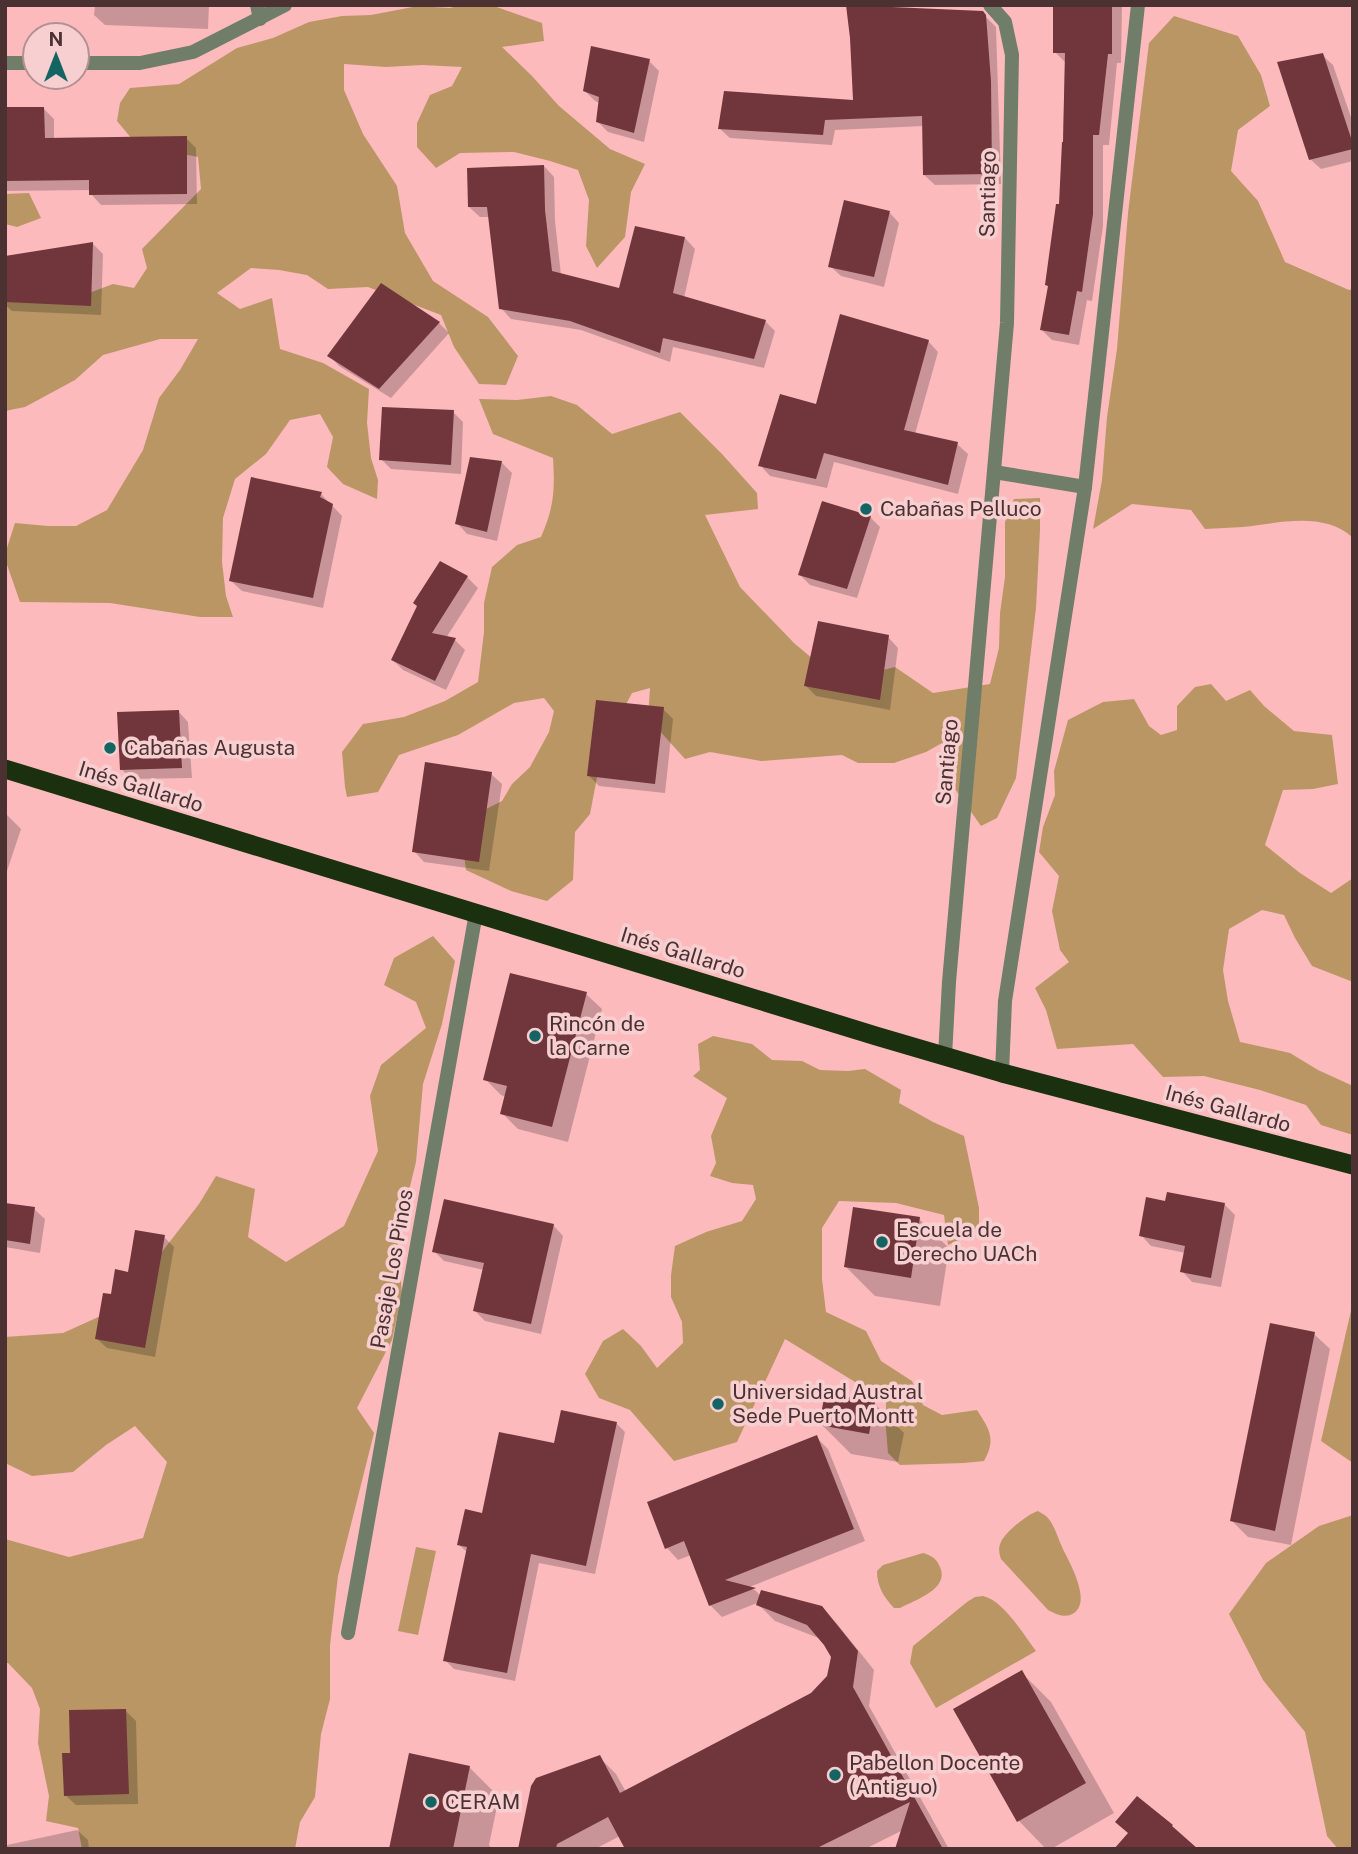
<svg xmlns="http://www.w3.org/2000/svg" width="1358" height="1854" viewBox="0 0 1358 1854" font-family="'Public Sans',sans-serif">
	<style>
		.green { fill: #ba9665 }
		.shadow { fill: #0003 }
		.building { fill: #70363b }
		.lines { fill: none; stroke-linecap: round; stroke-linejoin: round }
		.minor { stroke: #6f7d69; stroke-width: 14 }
		.trunk { stroke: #1a300e; stroke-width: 19 }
		.poi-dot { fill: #146464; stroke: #f8cfd0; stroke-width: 2.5 }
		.labels { text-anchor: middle; stroke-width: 7; stroke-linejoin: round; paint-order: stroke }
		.street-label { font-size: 21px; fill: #4b3132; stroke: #f8cfd0 }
		.poi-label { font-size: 21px; fill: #4b3132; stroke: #f8cfd0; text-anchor: start }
	</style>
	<rect width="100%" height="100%" fill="#fcbabd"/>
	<g class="green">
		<path d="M462 5H491L542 23 544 41 502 47 532 76 559 106 610 149 645 164 631 192 625 237 597 268 586 246 589 200 578 170 550 161 514 152 460 153 436 168 417 147V123L430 95 452 86 462 67 422 65 386 67 344 64V90L363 134 397 186 405 233 433 281 488 317 518 356 506 385 479 384 454 347 441 315 368 287 328 289 307 275 279 270 251 268 217 293 240 309 272 298 280 349 323 363 369 389 367 423 371 458 378 480 377 499 343 484 327 467 333 437 320 414 290 420 266 454 235 479 223 518 222 562 226 596 233 617H200L110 603 20 602 5 559V554L15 523 48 526H76L107 510 143 450 159 398 180 370 198 339H160L103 355 75 380 25 407 5 411V286L81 296 113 284 134 288 147 268 142 249 201 189 198 157 137 145 117 121 120 103 130 88 179 84 237 48 273 38 309 22 342 16 371 15 418 6 450 8Z"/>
		<path d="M1174 16 1238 36 1261 75 1270 106 1238 130 1231 171 1258 201 1285 262 1349 290 1353 289V538C1324 511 1279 523 1243 527 1230 528 1218 528 1205 529L1191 510 1132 504 1093 529 1102 480 1107 417 1117 349 1128 213 1149 43Z"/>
		<path d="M29 193 41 218 17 227 5 224V194Z"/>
		<path d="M551 396 577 405 612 434 680 412 722 454 757 493 758 509 705 515 740 587 794 643 839 681 895 667 933 693 990 684 999 648 1000 613 1005 577V522L1014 499 1040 498V530L1036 608 1016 778 997 818 981 826 953 786 950 763 942 743 926 752 894 763H858L842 755 761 761 710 752 685 759 648 718 650 688 632 693 609 737 599 767 590 814 575 832 573 880 547 901 511 891 466 870 462 841 472 816 502 801 512 784 530 767 549 732 554 711 544 698 514 703 458 735 399 755 378 792 347 797 345 787 342 752 363 724 404 717 445 701 478 682 484 632V603L492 567 517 545 541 537C554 507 555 491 553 458L493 434 479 399 517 400Z"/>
		<path d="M1211 684 1226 701 1250 690 1264 706 1294 731 1332 735 1338 784 1313 789 1283 790 1265 845 1300 873 1331 893 1353 878V982L1312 966 1295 938 1284 915 1262 910 1229 929 1223 970 1228 1001 1240 1042 1290 1053 1318 1070 1353 1086V1135L1321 1125 1306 1105 1260 1090 1204 1076 1163 1077 1133 1044 1057 1049 1046 1010 1035 988 1069 962 1060 950 1052 911 1059 876 1039 852 1043 827 1055 795 1054 771 1068 720 1103 702 1134 699 1149 726 1161 735 1177 730V706L1195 687Z"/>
		<path d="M433 936 455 961 442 1024 423 1084 416 1162 397 1239 402 1293 392 1340 357 1408 374 1433 338 1576 330 1645V1699L321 1734 315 1797 300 1822 295 1849H82L78 1828 46 1821 49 1796 38 1743 40 1709 32 1688 8 1663H5V1539L69 1557 143 1538 167 1462 135 1426 106 1445 73 1472 32 1476 5 1463V1337L63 1333 127 1304 161 1253 199 1204 216 1176 255 1189 248 1237 286 1262 344 1226 378 1151 370 1096 381 1065 426 1028 416 1002 384 985 394 958Z"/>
		<path d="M713 1036 752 1044 772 1060 802 1061 820 1070 848 1071 865 1069 901 1090 899 1103 933 1122 964 1136 979 1208V1231L948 1245 944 1215 896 1203 839 1201 822 1228V1279L826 1312 866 1331 881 1361 912 1381 923 1405 942 1415 977 1410C990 1430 996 1439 984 1461L964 1463 900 1465 888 1453 886 1429V1401L785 1339 737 1442 674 1461 630 1410 599 1398 585 1374 603 1341 623 1329 641 1346 657 1368 683 1343 682 1322 671 1297V1275L675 1246 706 1232 742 1221 756 1199 753 1185 732 1183 710 1176 716 1163 711 1136 727 1098 693 1076 700 1070 698 1044Z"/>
		<path d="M1353 1302V1463L1321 1441Z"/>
		<path d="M1038 1511C1041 1513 1045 1515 1047 1517 1054 1524 1058 1538 1062 1547 1069 1562 1092 1600 1074 1613 1065 1619 1056 1614 1048 1610L1001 1559C999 1553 998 1548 1001 1542 1005 1532 1028 1514 1038 1511Z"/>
		<path d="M1353 1515V1849H1338L1327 1836 1305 1732 1263 1680 1229 1614 1266 1563 1319 1526Z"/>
		<path d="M416 1547 436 1551 418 1635 398 1631Z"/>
		<path d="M923 1553C931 1555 937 1559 940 1567 950 1589 915 1600 900 1608H894C884 1597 877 1587 877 1571L883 1565Z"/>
		<path d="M983 1596C1003 1600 1024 1635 1036 1651L936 1708 910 1663 913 1646 967 1602 975 1597Z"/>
	</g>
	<g class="shadow">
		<path d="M95 5H209L208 29 105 25 94 15Z"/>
		<path d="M1053 5H1122L1121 63H1117L1109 145H1103V226L1092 301 1087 300 1079 345 1052 340 1042 330 1060 206 1063 144 1065 62 1055 52V12L1053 10Z"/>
		<path d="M982 13 996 27 1001 184 935 185 924 175V126L835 130 832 145 730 138 719 128 854 101Z"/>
		<path d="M1322 55 1333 65 1353 123V161L1321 169 1310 159Z"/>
		<path d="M649 61 659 71 644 142 608 132 598 122 600 103 595 101 585 91Z"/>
		<path d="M43 108 54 119V140L186 138 196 148 197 204 101 205 91 194V190L5 191V109Z"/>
		<path d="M544 166 554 177 555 221 561 275 620 290 685 238 695 249 684 298 765 321 775 331 764 368 673 347 670 362 581 330 511 319 501 308 490 217H480L469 207Z"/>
		<path d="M889 212 899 223 884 287 841 276 830 266Z"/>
		<path d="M93 244 103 254 101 315 12 311 5 305V258Z"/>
		<path d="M382 285 439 323 449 333 391 398 339 366 329 355Z"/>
		<path d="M928 341 938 352 915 434 957 444 968 454 958 494 834 462 827 488 770 476 760 465 817 407Z"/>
		<path d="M453 412 463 422 461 474 391 469 381 459Z"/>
		<path d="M471 459 502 463 512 473 497 541 467 534 457 523Z"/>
		<path d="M321 494 342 516 323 608 242 591 231 581Z"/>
		<path d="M870 517 880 527 857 598 810 585 800 575Z"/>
		<path d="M440 563 467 577 478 588 446 638 455 640 465 650 446 690 403 670 393 660Z"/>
		<path d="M888 637 898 648 890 710 816 696 806 686Z"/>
		<path d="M663 709 673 719 665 793 599 786 589 776Z"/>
		<path d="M178 711 188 722 192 778 132 779 121 769Z"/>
		<path d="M491 774 502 784 489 871 424 862 414 851Z"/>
		<path d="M5 813 21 829 5 877Z"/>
		<path d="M586 994 602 1009 568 1142 518 1129 502 1113 506 1097 501 1095 485 1079Z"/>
		<path d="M1168 1194 1225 1205 1235 1215 1221 1287 1192 1282 1182 1271 1186 1253 1151 1246 1141 1235 1166 1203Z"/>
		<path d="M5 1204 34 1209 45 1219 40 1253 5 1247Z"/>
		<path d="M919 1219 949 1248 940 1306 875 1296 846 1267Z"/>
		<path d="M553 1225 563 1236 541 1334 485 1321 475 1311 484 1270 444 1261 434 1251Z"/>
		<path d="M164 1237 174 1247 155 1357 107 1348 96 1338 112 1296 129 1274Z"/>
		<path d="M1314 1334 1330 1349 1291 1545 1248 1537 1232 1521Z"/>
		<path d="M874 1403 904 1433 898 1462 851 1454 821 1424Z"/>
		<path d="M616 1423 625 1432 595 1574 539 1563 515 1681 454 1669 445 1660 468 1553 459 1545 483 1515 555 1445Z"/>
		<path d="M816 1437 828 1449 865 1541 747 1588 755 1590 761 1596 821 1607 838 1625 874 1670 869 1706 949 1849H897L903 1830 865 1849H627L620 1836 595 1849H519L599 1757 616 1774 626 1792 812 1694 829 1677 833 1657 821 1639 775 1621 757 1603 722 1617 710 1605 691 1555 678 1560 667 1548Z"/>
		<path d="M1021 1672 1051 1702 1114 1813 1051 1849H1046L1019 1821 955 1709Z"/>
		<path d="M126 1711 136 1721 138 1804 76 1805 65 1795Z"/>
		<path d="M469 1767 499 1797 489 1845 492 1849H391Z"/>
		<path d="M77 1830 88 1840 89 1849H5V1843L7 1845Z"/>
	</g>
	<g class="building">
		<path d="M846 5 983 11 986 15 991 81 992 174 923 175 922 116 825 120 823 135 718 129 724 91 853 100 850 38Z"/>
		<path d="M1053 5H1112V54H1108L1099 135H1093V214L1082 292 1077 291 1069 335 1040 330 1048 286 1045 285 1056 204H1059L1062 142H1063L1065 53H1053Z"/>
		<path d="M591 46 650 59 634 133 596 122 599 97 583 91Z"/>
		<path d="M1323 53 1353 144V149L1309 160 1277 62Z"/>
		<path d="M5 107H44L45 138 187 136V194L89 195V180L5 181Z"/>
		<path d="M544 165 545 210 552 271 619 288 635 226 685 237 673 293 766 320 754 359 663 338 660 353 570 321 499 309 487 207H468L467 168Z"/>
		<path d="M844 200 890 211 874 277 828 267Z"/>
		<path d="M93 242 91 306 5 302V256Z"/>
		<path d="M381 283 440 322 379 389 327 356Z"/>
		<path d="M840 314 929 340 904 430 958 442 948 485 824 453 816 479 758 466 780 394 816 404Z"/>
		<path d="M382 407 454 410 451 465 379 460Z"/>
		<path d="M470 457 502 461 487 532 455 524Z"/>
		<path d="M251 477 322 492 320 497 333 504 313 598 229 581Z"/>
		<path d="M822 501 871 516 847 589 798 575Z"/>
		<path d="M440 561 468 576 432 633 456 638 435 681 391 660 417 606 413 603Z"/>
		<path d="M818 621 889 635 880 700 804 686Z"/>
		<path d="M596 700 664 707 655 784 587 776Z"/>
		<path d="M179 710 182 768 120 770 117 712Z"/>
		<path d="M425 762 492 772 479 862 412 852Z"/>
		<path d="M510 973 587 992 552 1127 500 1114 507 1086 483 1080Z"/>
		<path d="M1167 1192 1225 1203 1211 1278 1180 1272 1185 1246 1139 1236 1146 1197 1165 1201Z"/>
		<path d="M444 1199 554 1224 531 1324 473 1311 484 1263 432 1252Z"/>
		<path d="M5 1203 35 1207 30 1244 5 1240Z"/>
		<path d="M853 1207 920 1217 911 1278 844 1267Z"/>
		<path d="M135 1230 165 1235 145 1348 95 1339 103 1293 111 1294 115 1269 128 1272Z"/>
		<path d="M1270 1323 1315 1332 1275 1531 1230 1521Z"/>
		<path d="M825 1393 875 1402 869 1434 819 1425Z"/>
		<path d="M561 1410 617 1422 586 1566 531 1554 507 1673 443 1661 467 1547 457 1545 465 1509 482 1513 499 1432 554 1443Z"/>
		<path d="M817 1435 854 1529 725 1580 756 1588 709 1606 684 1541 665 1549 647 1502Z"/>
		<path d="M761 1590 822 1606 858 1651 853 1687 943 1849H895L910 1802 815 1849H625L608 1817 557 1844 556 1849H518L531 1786 536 1778 600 1755 620 1793 811 1693 827 1676 831 1657 824 1645 807 1625 756 1605Z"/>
		<path d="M1022 1670 1086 1783 1017 1822 953 1709Z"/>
		<path d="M126 1709 129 1794 64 1796 62 1753H70L69 1710Z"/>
		<path d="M409 1753 470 1766 453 1849H389Z"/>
		<path d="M1137 1796 1173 1825 1172 1826 1198 1849H1114L1128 1833 1115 1822Z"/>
	</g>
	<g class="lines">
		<g class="minor">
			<path d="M257 5 260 19"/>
			<path d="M5 63H35"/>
			<path d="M77 63H140L193 52 285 5"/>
			<path d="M994 472 1085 487"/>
			<path d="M945 1056 949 982 1007 323 1012 55 1005 22 990 5"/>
			<path d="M1002 1073 1005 1001 1085 487 1138 5"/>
			<path d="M348 1633 476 913"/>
		</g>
		<path class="trunk" d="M5 769 876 1036 1002 1073 1353 1165"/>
	</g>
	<g class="poi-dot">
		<circle cx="866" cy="509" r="7"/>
		<circle cx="110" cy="748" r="7"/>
		<circle cx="535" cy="1036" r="7"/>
		<circle cx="882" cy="1242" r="7"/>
		<circle cx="718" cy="1404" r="7"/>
		<circle cx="835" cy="1775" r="7"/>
		<circle cx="431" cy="1802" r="7"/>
	</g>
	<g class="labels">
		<g class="street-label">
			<text transform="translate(988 194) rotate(-89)" y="7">Santiago</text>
			<text transform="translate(947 762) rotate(-85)" y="7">Santiago</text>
			<text transform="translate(141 787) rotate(17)" y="7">Inés Gallardo</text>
			<text transform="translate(683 953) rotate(17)" y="7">Inés Gallardo</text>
			<text transform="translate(1228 1109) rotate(15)" y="7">Inés Gallardo</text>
			<text transform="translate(392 1269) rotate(-80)" y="7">Pasaje Los Pinos</text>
		</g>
		<g class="poi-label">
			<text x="880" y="516">Cabañas Pelluco</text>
			<text x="124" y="755">Cabañas Augusta</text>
			<text x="549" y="1031">Rincón de<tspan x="549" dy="24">la Carne</tspan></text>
			<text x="896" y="1237">Escuela de<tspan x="896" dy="24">Derecho UACh</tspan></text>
			<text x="732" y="1399">Universidad Austral<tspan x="732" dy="24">Sede Puerto Montt</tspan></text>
			<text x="849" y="1770">Pabellon Docente<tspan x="849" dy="24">(Antiguo)</tspan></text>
			<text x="445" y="1809">CERAM</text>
		</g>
	</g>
	<rect width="1358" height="1854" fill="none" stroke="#4b3132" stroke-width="14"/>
	<g transform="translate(56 56)"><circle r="33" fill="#f8cfd0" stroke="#b39091" stroke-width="2"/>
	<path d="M0-5L12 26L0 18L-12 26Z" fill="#146464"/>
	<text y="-10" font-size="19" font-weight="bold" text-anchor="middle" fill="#4b3132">N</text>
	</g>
</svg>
